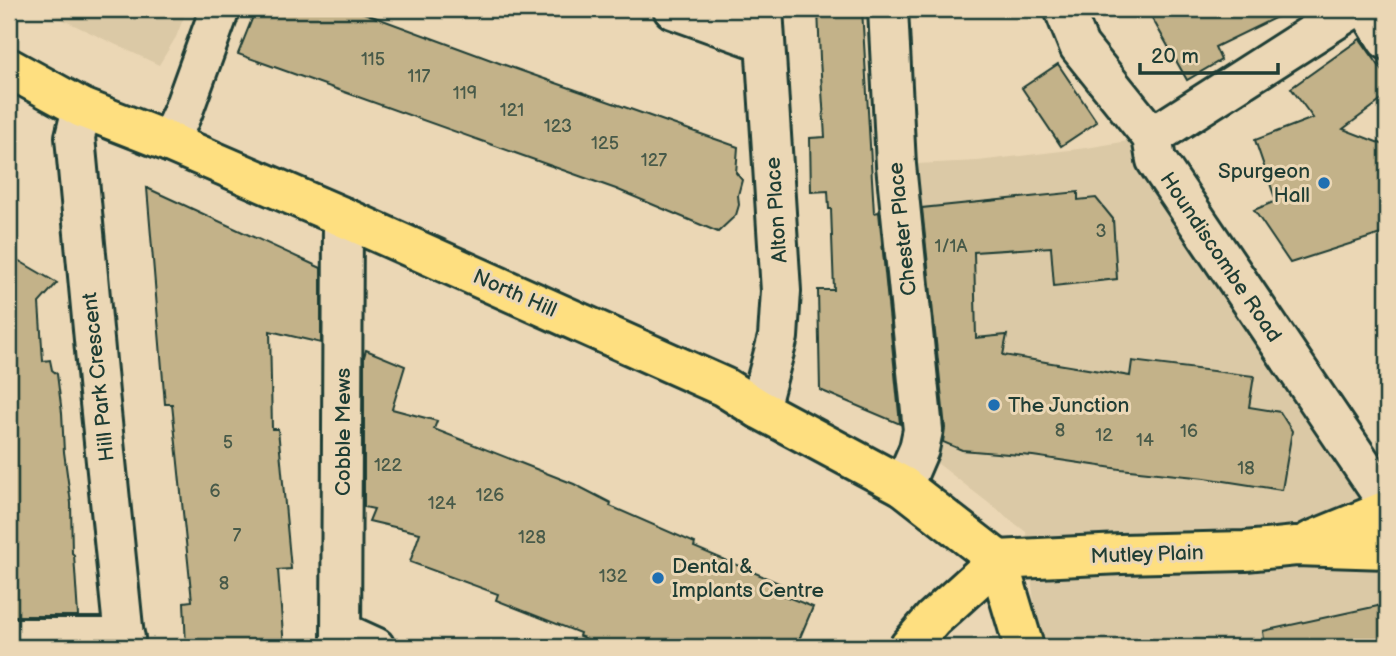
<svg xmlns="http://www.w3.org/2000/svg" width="1396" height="656" viewBox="0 0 1396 656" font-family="'Balsamiq Sans',sans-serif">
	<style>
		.built { fill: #dbc9a6 }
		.building { fill: #c3b289; stroke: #1f3d34; stroke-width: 2 }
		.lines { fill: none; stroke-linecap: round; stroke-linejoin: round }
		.minor-casing { stroke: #1f3d34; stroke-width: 44 }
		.major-casing { stroke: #1f3d34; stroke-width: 44 }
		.minor { stroke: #ebd7b5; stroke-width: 38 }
		.major { stroke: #fedf80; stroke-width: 38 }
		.poi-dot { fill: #1f6fb2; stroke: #ebd7b5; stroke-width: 2.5 }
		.labels { text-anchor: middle; stroke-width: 6; stroke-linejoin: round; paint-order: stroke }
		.number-label { font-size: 18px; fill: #485a49 }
		.poi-label { font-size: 21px; fill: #1f3d34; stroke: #ebd7b5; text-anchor: start }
		.street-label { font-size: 21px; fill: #1f3d34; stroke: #ebd7b5 }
	</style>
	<rect width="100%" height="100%" fill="#ebd7b5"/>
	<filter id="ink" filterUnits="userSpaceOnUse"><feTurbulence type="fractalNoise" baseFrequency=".0143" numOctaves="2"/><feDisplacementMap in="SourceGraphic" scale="14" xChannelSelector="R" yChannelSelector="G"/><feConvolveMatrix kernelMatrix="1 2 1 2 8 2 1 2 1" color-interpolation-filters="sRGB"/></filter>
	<g filter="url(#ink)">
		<g class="built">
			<path d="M40 9H187L176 37 159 65Z"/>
			<path d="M1152 137 1387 502V647H1039L1026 532 919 449 896 165 978 161 1086 148Z"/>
		</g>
		<g class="building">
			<path d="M256 9H353L502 64 738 147 736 173 742 180 738 195 739 205 736 215 718 232 616 189 238 54Z"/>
			<path d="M818 9H862L874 213 879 212 900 424 820 390 818 290H834L831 209H829L828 191 811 192 810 138 825 137 820 59Z"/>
			<path d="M1147 9H1293L1215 47 1221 60 1187 80Z"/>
			<path d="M1360 39 1387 77V96L1343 129 1387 146V232L1290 263 1254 210 1276 201 1255 140 1313 118 1291 88Z"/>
			<path d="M1058 64 1097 122 1061 146 1022 88Z"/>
			<path d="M147 188 321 268V343L270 331 272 429H278L291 569 278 570 284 647H186L184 602 192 601 172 404H165Z"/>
			<path d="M1078 192V200L1096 198 1113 219 1117 279 1054 286 1051 247 974 252 976 338 1007 335 1003 355 1130 376 1132 361 1254 376 1249 407 1280 412 1292 431 1282 490 1205 478 1120 469 1033 456 962 450 943 442 945 428 922 208Z"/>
			<path d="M9 255 57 283 39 303 43 361 50 360 52 370 57 374 62 413 64 452 71 503 72 553 74 555 78 616H9Z"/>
			<path d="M366 350 405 366 392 409 437 421 434 429 574 484 611 503 610 506 695 543 694 547 781 584 777 593 813 607 796 647H608L579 636 580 633 496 600 498 594 410 562 420 533 369 521 374 509 364 507V357Z"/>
			<path d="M1387 604V647H1265L1263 631Z"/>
		</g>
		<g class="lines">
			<g class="minor-casing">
				<g id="minor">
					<path d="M673 9 765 42"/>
					<path d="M888 9 896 165 923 430 919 449 903 486"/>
					<path d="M1064 9 1079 46 1152 137 1156 160 1387 502"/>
					<path d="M1368 9 1387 40"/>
					<path d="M82 108 75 137 99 393 125 647"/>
					<path d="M1152 137 1352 9"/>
					<path d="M169 142 183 111 220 9"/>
					<path d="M759 409 778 337 781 291 763 9"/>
					<path d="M342 632 375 647"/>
					<path d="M9 638H125"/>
					<path d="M341 647 343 217"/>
				</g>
			</g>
			<g class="major-casing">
				<g id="major">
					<path d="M9 68 82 108 169 142 343 217 724 387 759 409 903 486 998 560"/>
					<path d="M1311 541 1387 510"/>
					<path d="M998 560 1121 554 1245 551 1296 546 1387 549"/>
					<path d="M998 560 1024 647"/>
					<path d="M909 647 933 619 998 560"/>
				</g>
			</g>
			<use href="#minor" class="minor"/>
			<use href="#major" class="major"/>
		</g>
	</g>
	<g class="poi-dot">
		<circle cx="1324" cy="183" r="7"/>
		<circle cx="994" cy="405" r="7"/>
		<circle cx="658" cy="578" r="7"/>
	</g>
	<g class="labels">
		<g class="number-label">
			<text x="373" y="65">115</text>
			<text x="419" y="82">117</text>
			<text x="465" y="99">119</text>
			<text x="512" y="116">121</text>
			<text x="558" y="132">123</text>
			<text x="605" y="149">125</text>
			<text x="654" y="166">127</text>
			<text x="1101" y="237">3</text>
			<text x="951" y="252">1/1A</text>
			<text x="1060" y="436">8</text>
			<text x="1189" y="437">16</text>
			<text x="1104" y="441">12</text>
			<text x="1145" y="446">14</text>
			<text x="228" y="448">5</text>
			<text x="388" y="471">122</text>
			<text x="1246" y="474">18</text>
			<text x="215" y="497">6</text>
			<text x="490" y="501">126</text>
			<text x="442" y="509">124</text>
			<text x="237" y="541">7</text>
			<text x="532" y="543">128</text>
			<text x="613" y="582">132</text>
			<text x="224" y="589">8</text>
		</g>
		<g class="poi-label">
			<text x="1310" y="178" text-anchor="end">Spurgeon<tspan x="1310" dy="24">Hall</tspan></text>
			<text x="1008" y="412">The Junction</text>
			<text x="672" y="573">Dental &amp;<tspan x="672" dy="24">Implants Centre</tspan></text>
		</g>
		<g class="street-label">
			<text transform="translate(776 210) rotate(-94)" y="7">Alton Place</text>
			<text transform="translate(902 229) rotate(-96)" y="7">Chester Place</text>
			<text transform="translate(1221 257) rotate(56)" y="7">Houndiscombe Road</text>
			<text transform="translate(515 293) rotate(24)" y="7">North Hill</text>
			<text transform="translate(98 377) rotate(-96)" y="7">Hill Park Crescent</text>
			<text transform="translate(343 432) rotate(-90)" y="7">Cobble Mews</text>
			<text transform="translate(1147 554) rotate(-2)" y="7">Mutley Plain</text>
		</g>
	</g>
	<rect width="1396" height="656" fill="none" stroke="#ebd7b5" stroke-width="35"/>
	<rect x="18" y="18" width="1361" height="621" fill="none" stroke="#1f3d34" stroke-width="2.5" filter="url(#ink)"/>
	<path d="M1140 63v10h138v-10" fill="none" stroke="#1f3d34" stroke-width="3.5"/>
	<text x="1151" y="63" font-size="21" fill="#1f3d34" stroke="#ebd7b5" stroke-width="5" paint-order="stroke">20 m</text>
</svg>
